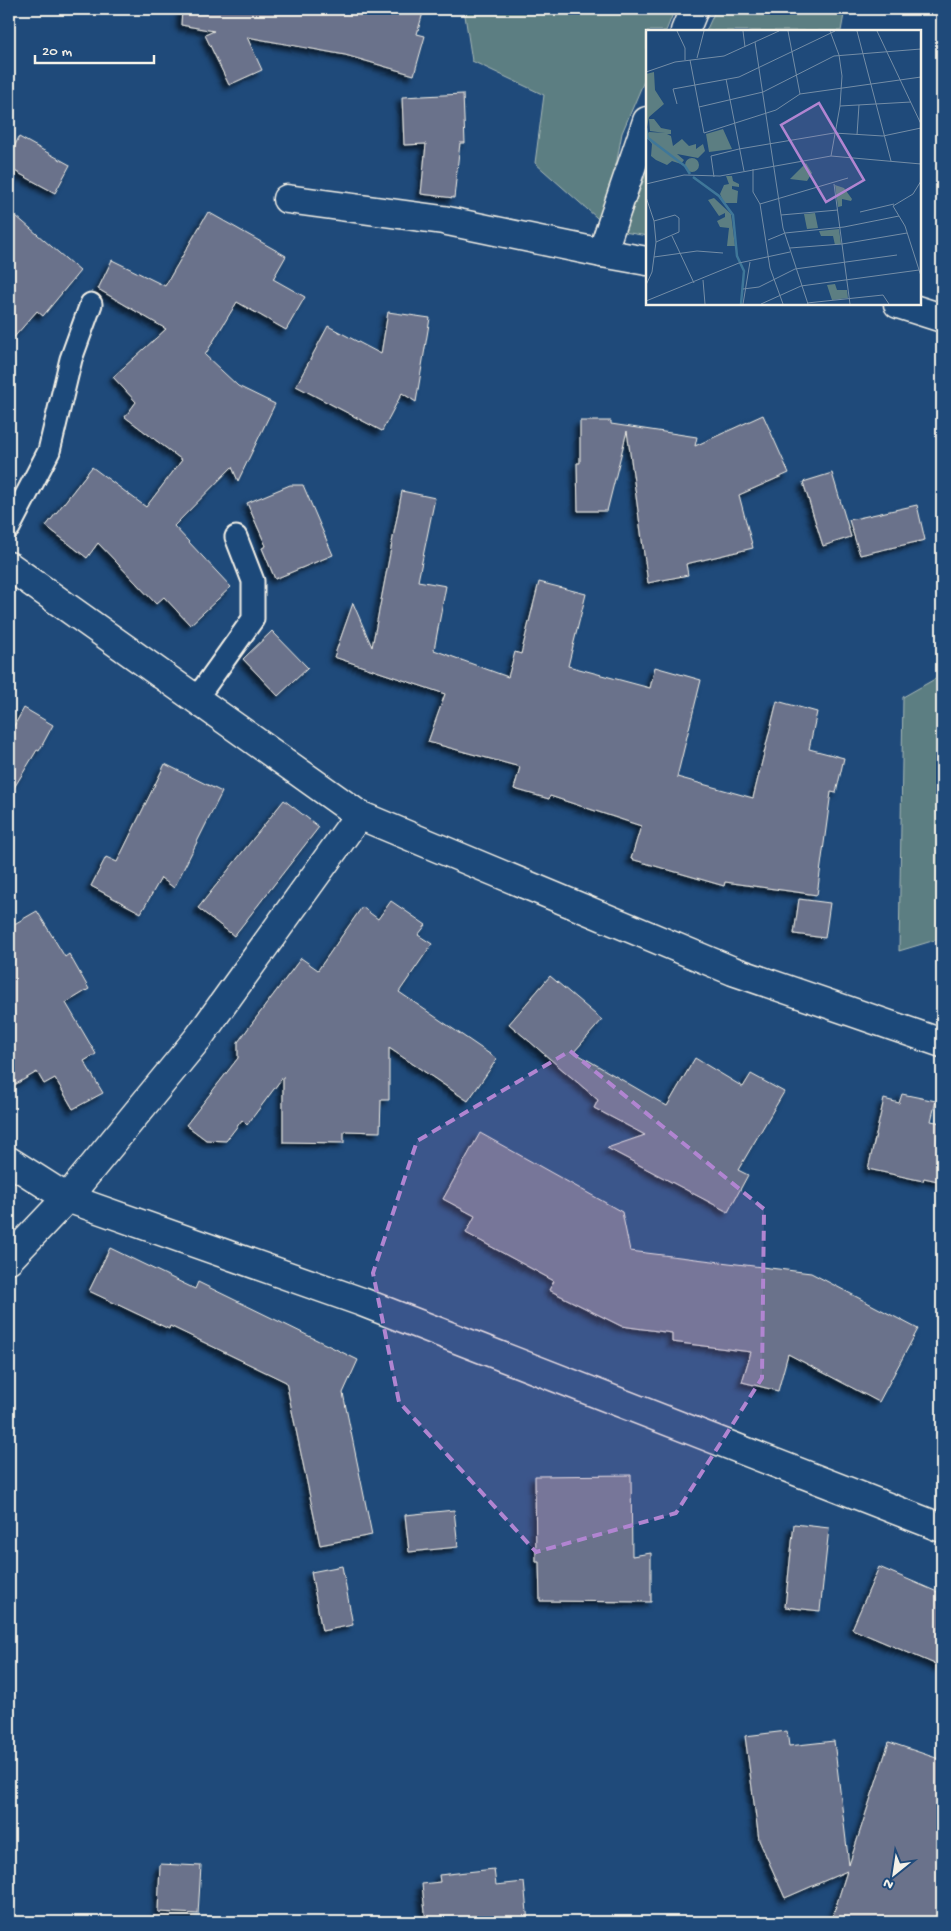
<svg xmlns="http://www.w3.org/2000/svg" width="951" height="1931" viewBox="0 0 951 1931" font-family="'Gochi Hand',sans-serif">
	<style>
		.green { fill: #5c7e82; stroke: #a8b8b5 }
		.building { fill: #6a728b; stroke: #f4f1e8; filter: url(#shadow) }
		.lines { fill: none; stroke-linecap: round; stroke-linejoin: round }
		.lane-casing { stroke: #f4f1e8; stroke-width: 25 }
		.street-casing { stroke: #f4f1e8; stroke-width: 31 }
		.lane { stroke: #1f4a7a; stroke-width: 21 }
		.street { stroke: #1f4a7a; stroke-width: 28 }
		.marked { fill: #b185d1; fill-opacity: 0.2; stroke: #b185d1; stroke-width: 4; stroke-dasharray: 10 6; stroke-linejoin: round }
		.inset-river { fill: none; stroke: #3f7799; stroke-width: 2.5 }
		.inset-road { fill: none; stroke: #748da6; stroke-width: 1 }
		.view { fill: #b185d1; fill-opacity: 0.15; stroke: #b185d1; stroke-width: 2.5 }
		.inset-edge { fill: none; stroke: #f4f1e8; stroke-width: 2.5 }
	</style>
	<defs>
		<filter id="shadow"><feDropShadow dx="-4.5" dy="4.5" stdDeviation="2.5" flood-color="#0009"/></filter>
	</defs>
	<rect width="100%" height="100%" fill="#1f4a7a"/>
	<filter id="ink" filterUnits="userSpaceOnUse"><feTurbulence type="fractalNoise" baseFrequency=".02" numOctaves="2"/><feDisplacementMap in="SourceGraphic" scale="10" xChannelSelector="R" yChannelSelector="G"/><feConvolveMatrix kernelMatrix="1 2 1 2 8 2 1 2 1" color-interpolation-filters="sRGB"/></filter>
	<g filter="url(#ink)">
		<g class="green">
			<path d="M464 9H675L666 31H647V74L622 133 605 225 535 163 544 95 472 61Z"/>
			<path d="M716 9H845L841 31H706Z"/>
			<path d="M647 171V236L624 232Z"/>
			<path d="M942 675V938L899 951 903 697Z"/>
		</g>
		<g class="building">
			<path d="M182 9H424L417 34 425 36 414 75 345 55 247 37 262 70 229 85 205 35 214 31 181 25Z"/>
			<path d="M463 94 465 143H460L454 198 421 194 426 144 404 145 402 97Z"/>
			<path d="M19 137 70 165 55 193 9 168V157Z"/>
			<path d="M9 210 80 271 43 316 37 311 9 343Z"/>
			<path d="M208 212 286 256 273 279 305 297 286 330 237 302 205 355 238 386 275 404 238 481 232 467 174 526 231 587 190 625 164 597 156 604 98 543 87 558 46 526 92 467 146 507 182 460 125 417 136 402 113 377 166 329 98 289 112 260 165 286Z"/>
			<path d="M388 312 430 318 416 402 402 393 382 431 296 386 328 326 381 354Z"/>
			<path d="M763 415 789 473 739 495 753 548 686 564 688 575 648 583 627 431 607 511H578L577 463H580V421H611V424L697 437 695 446Z"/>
			<path d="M832 473 851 537 823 546 803 482Z"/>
			<path d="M290 485H303L333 555 275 579 262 548 266 546 247 503Z"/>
			<path d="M402 491 435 498 418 581 446 586 434 650 508 677 515 652 521 654 539 582 586 594 568 666 650 688 655 667 701 680 677 777 753 798 777 701 817 712 809 749 844 758 836 793 831 792 817 895 725 882 724 886 631 859 641 826 550 796 549 799 514 789 520 767 428 742 445 694 334 657 353 603 372 647Z"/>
			<path d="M917 505 925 540 860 555 849 520Z"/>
			<path d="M272 631 308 668 278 696 243 659Z"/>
			<path d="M24 708 53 725 39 751 37 750 9 796V735Z"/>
			<path d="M165 764 222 792 174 888 161 878 141 913 91 886 106 857 117 862Z"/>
			<path d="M284 800 319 827 234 936 198 908Z"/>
			<path d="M799 899 830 903 825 938 794 934Z"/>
			<path d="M391 901 426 925 418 935 432 944 399 992 497 1059 468 1101 389 1048V1100H381L380 1132 344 1131V1143L283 1142V1077L247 1125 242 1120 226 1141 206 1140 186 1125 238 1058V1042L301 958 318 970 362 907 378 919Z"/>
			<path d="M37 911 65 957 69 954 89 989 66 1003 96 1054 84 1061 103 1093 73 1109 55 1078 44 1084 37 1072 9 1088V927Z"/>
			<path d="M550 976 602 1020 574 1052 667 1106 695 1058 743 1087 751 1074 784 1092 738 1170 748 1175 728 1212 607 1148 645 1135 594 1108 598 1100 509 1024Z"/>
			<path d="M902 1094 936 1101 931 1121 942 1123V1182L924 1178 923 1181 868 1169 884 1099 899 1103Z"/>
			<path d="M480 1133 622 1212 630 1251 811 1273 918 1329 879 1402 788 1354 778 1391 742 1382 751 1352 672 1342V1333L621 1326 549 1290 554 1281 466 1233 475 1216 443 1199Z"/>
			<path d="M110 1248 195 1289 198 1282 358 1360 343 1393 372 1535 320 1545 286 1382 170 1326 169 1329 89 1291Z"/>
			<path d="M631 1475 632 1556 651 1553V1602L540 1601 539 1562H536L535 1476Z"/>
			<path d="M454 1510 458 1547 409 1552 405 1515Z"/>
			<path d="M794 1524 829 1528 820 1611 785 1607Z"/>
			<path d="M342 1566 353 1625 322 1631 311 1572Z"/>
			<path d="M879 1567 942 1594V1667L852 1629Z"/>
			<path d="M787 1731 789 1746 834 1741 849 1865 889 1742 942 1760V1922H831L847 1871 785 1898 759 1840 745 1736Z"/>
			<path d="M160 1864 201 1866 198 1914 158 1912Z"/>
			<path d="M494 1869 496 1885 524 1882 528 1922H426L422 1884 440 1882 439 1875Z"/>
		</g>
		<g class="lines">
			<g class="lane-casing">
				<g id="lane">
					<path d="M9 528 49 451 71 359 91 304"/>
					<path d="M196 699 253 619V581L236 537"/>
				</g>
			</g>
			<g class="street-casing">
				<g id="street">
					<path d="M685 31 694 9"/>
					<path d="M287 199 443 220 602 253 647 261"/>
					<path d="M602 253 647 121"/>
					<path d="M898 304 942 318"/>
					<path d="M9 566 359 815 733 971 942 1043"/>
					<path d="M9 1161 67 1198 362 1302 942 1528"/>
					<path d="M9 1259 67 1198 199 1037 359 815"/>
				</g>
			</g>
			<use href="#lane" class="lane"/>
			<use href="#street" class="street"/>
		</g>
	</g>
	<path class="marked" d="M570 1051 764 1209 762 1378 676 1513 536 1552 399 1402 373 1273 417 1141Z"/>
	<g transform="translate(646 30)">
		<rect width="275" height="275" fill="#1f4a7a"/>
		<path d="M8 42 9 60 18 74 3 87 0 102V44ZM3 89H8L15 98 25 100V104H21L25 106 27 116 36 109 43 116 50 114V119L57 114 59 121 52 128 31 124 38 130 35 134 26 131 21 135 10 130 5 126 6 114 0 106 3 102 19 103 4 101ZM77 99 86 119 63 122 60 104ZM39 135a7 7 0 1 1 14 0a7 7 0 1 1-14 0ZM160 133 166 143 161 151 144 149ZM80 146H86L87 151 93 154V157L86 156V159L92 161 91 173H78L74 164 78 155 83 154ZM189 155 198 158 206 169 205 171 196 169V176L192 177ZM68 168 85 184 89 216H81L83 198 74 197 71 191 79 187V183L73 186 62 170ZM169 183 172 198 161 199 158 184ZM193 199 195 214 189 215 187 206H175L173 201ZM189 254 191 260H201L202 268 186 270 181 255Z" fill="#5c7e82"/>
		<path class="inset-river" d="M0 98 2 108 39 136 44 144M47 147 73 166 87 185 91 226 98 241 95 274"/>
		<path class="inset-road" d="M31 1 39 18V30M97 1 99 17M142 1 154 64M184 1 193 25 196 46 194 76 185 126M211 1 245 131M231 1 275 94M109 12 137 198 162 274M51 28 58 1M44 30 58 103 130 80 154 64 275 47M0 42 29 32 78 26 133 1M80 49 98 141M31 74 27 59 93 47 189 1M194 76 265 72M53 77 117 62 188 26 275 19M211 105 213 75M107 139V162L114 174 124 238 137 274M68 147 65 126 93 119 188 103 237 106 275 98M275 151 267 164 247 176 259 196 275 246M0 154 38 145 74 146 185 126 275 134M188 154 204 274M0 167 8 191 10 212 6 242 0 255M114 174 202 148M214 182 248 174M135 185 192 180M8 191 29 185 33 188V202L10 212M26 206 48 253M122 210 139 203 198 197 253 186M144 218 196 214 261 203M8 227 51 221 77 223M57 250 59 274M97 259 113 257 149 239 251 225M0 271 93 233 144 222M161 273 237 265 243 274M97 274 104 232M115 274 155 256 273 240"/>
		<path class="view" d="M173 73 218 150 180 172 135 95Z"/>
		<rect width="275" height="275" class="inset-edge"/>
	</g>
	<rect width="951" height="1931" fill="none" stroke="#1f4a7a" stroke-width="30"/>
	<rect x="15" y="15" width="921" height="1901" fill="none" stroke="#f4f1e8" stroke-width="2" filter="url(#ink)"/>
	<g transform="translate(894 1874) rotate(210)" stroke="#1f4a7a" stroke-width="4" paint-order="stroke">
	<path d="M0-4L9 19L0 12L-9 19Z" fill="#f4f1e8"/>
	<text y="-8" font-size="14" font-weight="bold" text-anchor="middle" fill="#f4f1e8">N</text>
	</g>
	<path d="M35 55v8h119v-8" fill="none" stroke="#f4f1e8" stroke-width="2.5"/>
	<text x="42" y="55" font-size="15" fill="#f4f1e8" stroke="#1f4a7a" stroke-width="4" paint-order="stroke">20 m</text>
</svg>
